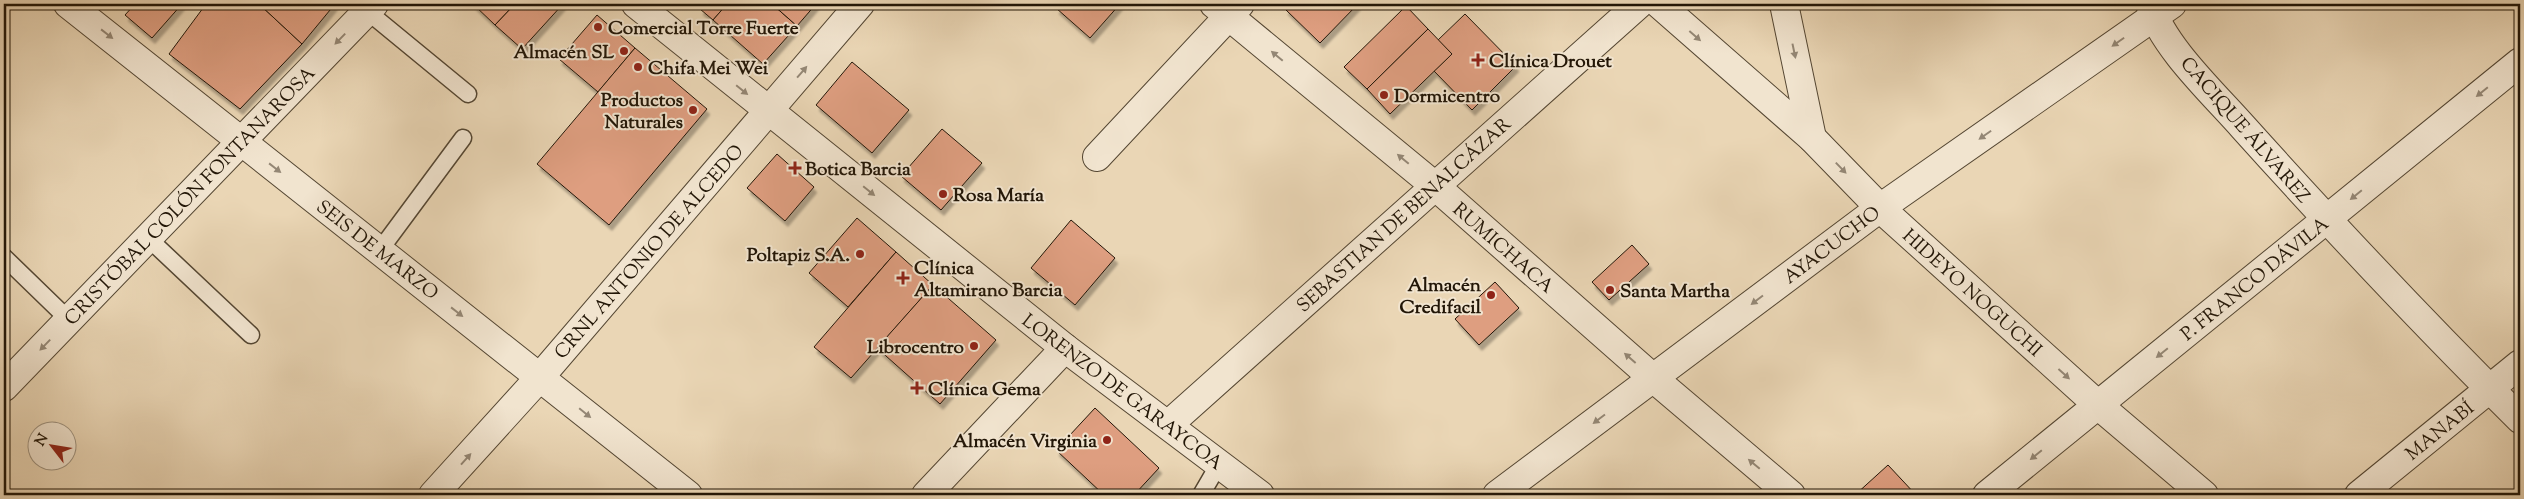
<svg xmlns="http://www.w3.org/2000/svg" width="2524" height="499" viewBox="0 0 2524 499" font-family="'Sorts Mill Goudy',serif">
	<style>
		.building { fill: #de9e80; stroke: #221607; filter: url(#shadow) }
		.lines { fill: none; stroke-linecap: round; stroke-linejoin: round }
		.service-casing { stroke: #544632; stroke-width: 19 }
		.minor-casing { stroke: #544632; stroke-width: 30 }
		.tertiary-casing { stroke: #544632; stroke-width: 30 }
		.service { stroke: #f1e4cf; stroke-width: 16 }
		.minor { stroke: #f1e4cf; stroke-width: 28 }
		.tertiary { stroke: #f1e4cf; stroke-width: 28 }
		.oneway { fill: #948775 }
		.poi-dot { fill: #8f2418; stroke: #f1e4cf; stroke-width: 2 }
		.labels { text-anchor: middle; stroke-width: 4; stroke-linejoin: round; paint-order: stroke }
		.poi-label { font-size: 19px; font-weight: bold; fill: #221607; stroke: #f1e4cf; text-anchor: start }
		.street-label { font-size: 19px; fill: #221607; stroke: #f1e4cf }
	</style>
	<defs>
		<filter id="shadow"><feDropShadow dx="3" dy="5.5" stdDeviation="1" flood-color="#0004"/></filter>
	</defs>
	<rect width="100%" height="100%" fill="#ead6b5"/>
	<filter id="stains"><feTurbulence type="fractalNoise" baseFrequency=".004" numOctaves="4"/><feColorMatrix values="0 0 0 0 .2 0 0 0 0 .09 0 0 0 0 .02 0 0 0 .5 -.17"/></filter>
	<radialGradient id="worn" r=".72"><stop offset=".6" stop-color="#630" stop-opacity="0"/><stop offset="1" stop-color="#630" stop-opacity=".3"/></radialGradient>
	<g class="building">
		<path d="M135 4H182L152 38 125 15Z"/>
		<path d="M206 4H259L302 44 240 109 169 54Z"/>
		<path d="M259 4H335L302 44Z"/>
		<path d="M473 4H515L495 25Z"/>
		<path d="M515 4H563L522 49 495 25Z"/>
		<path d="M705 4H727L713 20 700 9Z"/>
		<path d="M727 4H772L797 26 763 64 713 20Z"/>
		<path d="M772 4H816L797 26Z"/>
		<path d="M1060 4H1120L1090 38 1056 8Z"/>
		<path d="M1290 4H1358L1320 43 1285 9Z"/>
		<path d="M1406 6 1428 29 1367 89 1344 67Z"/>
		<path d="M1465 14 1516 66 1472 110 1434 71 1452 54 1438 40Z"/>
		<path d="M597 15 635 48 598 92 559 59Z"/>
		<path d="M1428 29 1452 54 1390 114 1367 89Z"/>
		<path d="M635 48 707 109 609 225 537 164Z"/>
		<path d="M852 62 909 110 872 153 816 105Z"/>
		<path d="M942 129 982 163 941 210 901 176Z"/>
		<path d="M777 154 814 187 785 221 747 188Z"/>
		<path d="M857 218 896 252 848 307 809 273Z"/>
		<path d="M1071 220 1115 258 1075 305 1031 268Z"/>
		<path d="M1632 245 1649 264 1609 300 1592 282Z"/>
		<path d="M896 252 933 285 851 378 814 347Z"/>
		<path d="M1495 282 1519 308 1479 345 1455 319Z"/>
		<path d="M933 285 996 340 940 404 877 348Z"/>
		<path d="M1095 408 1159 468 1134 495H1104L1056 450Z"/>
		<path d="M1888 465 1916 495H1855Z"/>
	</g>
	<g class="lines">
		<g class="service-casing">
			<g id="service">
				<path d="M367 11 468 94"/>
				<path d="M148 238 251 335"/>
				<path d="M380 250 463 138"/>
				<path d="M4 257 69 320"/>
				<path d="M1201 495 1219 464"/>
			</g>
		</g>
		<g class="minor-casing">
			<g id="minor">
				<path d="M68 4 688 495"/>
				<path d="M636 4 1065 348 1260 495"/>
				<path d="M1214 4 1435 186 1653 378 1791 495"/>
				<path d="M2150 4C2162 46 2214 94 2243 127 2333 227 2425 325 2520 419"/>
				<path d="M1097 157 1240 4"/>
				<path d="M4 387 374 4"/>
				<path d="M1168 425 1639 4"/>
				<path d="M433 495 540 377 860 4"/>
				<path d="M926 495 1065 348"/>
				<path d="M1987 495 2520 62"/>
				<path d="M2359 495 2520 364"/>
			</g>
		</g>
		<g class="tertiary-casing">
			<g id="tertiary">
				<path d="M1659 4 1812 138 1880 208 2098 405 2204 495"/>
				<path d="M1784 4 1812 138"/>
				<path d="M1497 495 1880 208 2172 4"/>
			</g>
		</g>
		<use href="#service" class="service"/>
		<use href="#minor" class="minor"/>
		<use href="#tertiary" class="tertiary"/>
	</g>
	<defs><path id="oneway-solid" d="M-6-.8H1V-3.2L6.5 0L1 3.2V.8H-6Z" transform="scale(1.25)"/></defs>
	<g class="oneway">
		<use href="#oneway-solid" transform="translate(107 34) rotate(38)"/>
		<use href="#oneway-solid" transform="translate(1695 36) rotate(41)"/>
		<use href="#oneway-solid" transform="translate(340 39) rotate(134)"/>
		<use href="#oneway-solid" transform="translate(2118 42) rotate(145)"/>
		<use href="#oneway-solid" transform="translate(1794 51) rotate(78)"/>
		<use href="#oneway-solid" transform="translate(1277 56) rotate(-140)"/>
		<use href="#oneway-solid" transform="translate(802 72) rotate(-49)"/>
		<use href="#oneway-solid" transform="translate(742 90) rotate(39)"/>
		<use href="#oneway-solid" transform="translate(2482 92) rotate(141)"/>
		<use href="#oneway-solid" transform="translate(1985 135) rotate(145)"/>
		<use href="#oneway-solid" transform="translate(1403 159) rotate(-140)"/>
		<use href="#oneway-solid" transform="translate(275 168) rotate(38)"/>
		<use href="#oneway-solid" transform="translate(1841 168) rotate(46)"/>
		<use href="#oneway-solid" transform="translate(869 191) rotate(39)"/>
		<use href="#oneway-solid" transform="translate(2356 195) rotate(141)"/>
		<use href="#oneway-solid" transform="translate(1757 300) rotate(143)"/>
		<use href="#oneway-solid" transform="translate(457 312) rotate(38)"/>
		<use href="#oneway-solid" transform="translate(45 345) rotate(134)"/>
		<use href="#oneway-solid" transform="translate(2162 353) rotate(141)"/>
		<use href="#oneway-solid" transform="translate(1630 358) rotate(-139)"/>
		<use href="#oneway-solid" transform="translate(2064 374) rotate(42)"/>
		<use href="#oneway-solid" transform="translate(585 413) rotate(39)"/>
		<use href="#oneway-solid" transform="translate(1599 419) rotate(143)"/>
		<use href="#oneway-solid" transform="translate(2036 455) rotate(141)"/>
		<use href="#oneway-solid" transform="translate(466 459) rotate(-48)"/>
		<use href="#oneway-solid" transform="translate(1754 464) rotate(-140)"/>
	</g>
	<g class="poi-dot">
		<circle cx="598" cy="27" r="5"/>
		<circle cx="624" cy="51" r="5"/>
		<path d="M1475.5 52.5h5v5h5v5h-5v5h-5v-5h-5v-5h5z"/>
		<circle cx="638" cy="67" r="5"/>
		<circle cx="1384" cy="95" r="5"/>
		<circle cx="693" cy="110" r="5"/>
		<path d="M792.5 160.5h5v5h5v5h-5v5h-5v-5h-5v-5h5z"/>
		<circle cx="943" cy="194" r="5"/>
		<circle cx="860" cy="254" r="5"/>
		<path d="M900.5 270.5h5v5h5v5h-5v5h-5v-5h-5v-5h5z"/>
		<circle cx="1610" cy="290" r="5"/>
		<circle cx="1491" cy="295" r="5"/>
		<circle cx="974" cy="346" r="5"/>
		<path d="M914.5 380.5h5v5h5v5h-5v5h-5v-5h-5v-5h5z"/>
		<circle cx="1107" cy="440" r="5"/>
	</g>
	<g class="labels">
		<g class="poi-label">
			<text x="608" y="34">Comercial Torre Fuerte</text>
			<text x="614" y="58" text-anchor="end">Almacén SL</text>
			<text x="1489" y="67">Clínica Drouet</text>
			<text x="648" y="74">Chifa Mei Wei</text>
			<text x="1394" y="102">Dormicentro</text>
			<text x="683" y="106" text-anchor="end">Productos<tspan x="683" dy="22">Naturales</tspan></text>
			<text x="805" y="175">Botica Barcia</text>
			<text x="953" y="201">Rosa María</text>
			<text x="850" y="261" text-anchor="end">Poltapiz S.A.</text>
			<text x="914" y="274">Clínica<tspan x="914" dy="22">Altamirano Barcia</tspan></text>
			<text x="1481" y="291" text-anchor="end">Almacén<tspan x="1481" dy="22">Credifacil</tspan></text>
			<text x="1620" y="297">Santa Martha</text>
			<text x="964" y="353" text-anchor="end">Librocentro</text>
			<text x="928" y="395">Clínica Gema</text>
			<text x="1097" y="447" text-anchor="end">Almacén Virginia</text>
		</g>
		<g class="street-label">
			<text transform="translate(2246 129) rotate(49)" y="7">CACIQUE ÁLVAREZ</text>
			<text transform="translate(189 195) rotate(-46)" y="7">CRISTÓBAL COLÓN FONTANAROSA</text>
			<text transform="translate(1403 214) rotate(-42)" y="7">SEBASTIAN DE BENALCÁZAR</text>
			<text transform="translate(1831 244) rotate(-37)" y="7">AYACUCHO</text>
			<text transform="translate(1504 247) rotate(41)" y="7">RUMICHACA</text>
			<text transform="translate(378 249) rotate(38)" y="7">SEIS DE MARZO</text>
			<text transform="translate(648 251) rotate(-49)" y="7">CRNL ANTONIO DE ALCEDO</text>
			<text transform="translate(2254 278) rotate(-39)" y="7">P. FRANCO DÁVILA</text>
			<text transform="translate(1973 292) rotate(42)" y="7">HIDEYO NOGUCHI</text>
			<text transform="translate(1123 391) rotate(37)" y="7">LORENZO DE GARAYCOA</text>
			<text transform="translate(2439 430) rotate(-39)" y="7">MANABÍ</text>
		</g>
	</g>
	<rect width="2524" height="499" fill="none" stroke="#ead6b5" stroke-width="20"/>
	<rect x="5" y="5" width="2514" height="489" fill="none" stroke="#221607" stroke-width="2.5"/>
	<rect x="10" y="10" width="2504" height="479" fill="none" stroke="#221607"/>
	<g transform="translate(52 446) rotate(301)"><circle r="24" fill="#f1e4cf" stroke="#9e927f"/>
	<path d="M0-4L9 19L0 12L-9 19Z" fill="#8f2418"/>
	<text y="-8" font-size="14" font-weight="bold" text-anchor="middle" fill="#221607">N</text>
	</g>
	<rect width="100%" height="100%" filter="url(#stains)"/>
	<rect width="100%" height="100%" fill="url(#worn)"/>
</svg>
